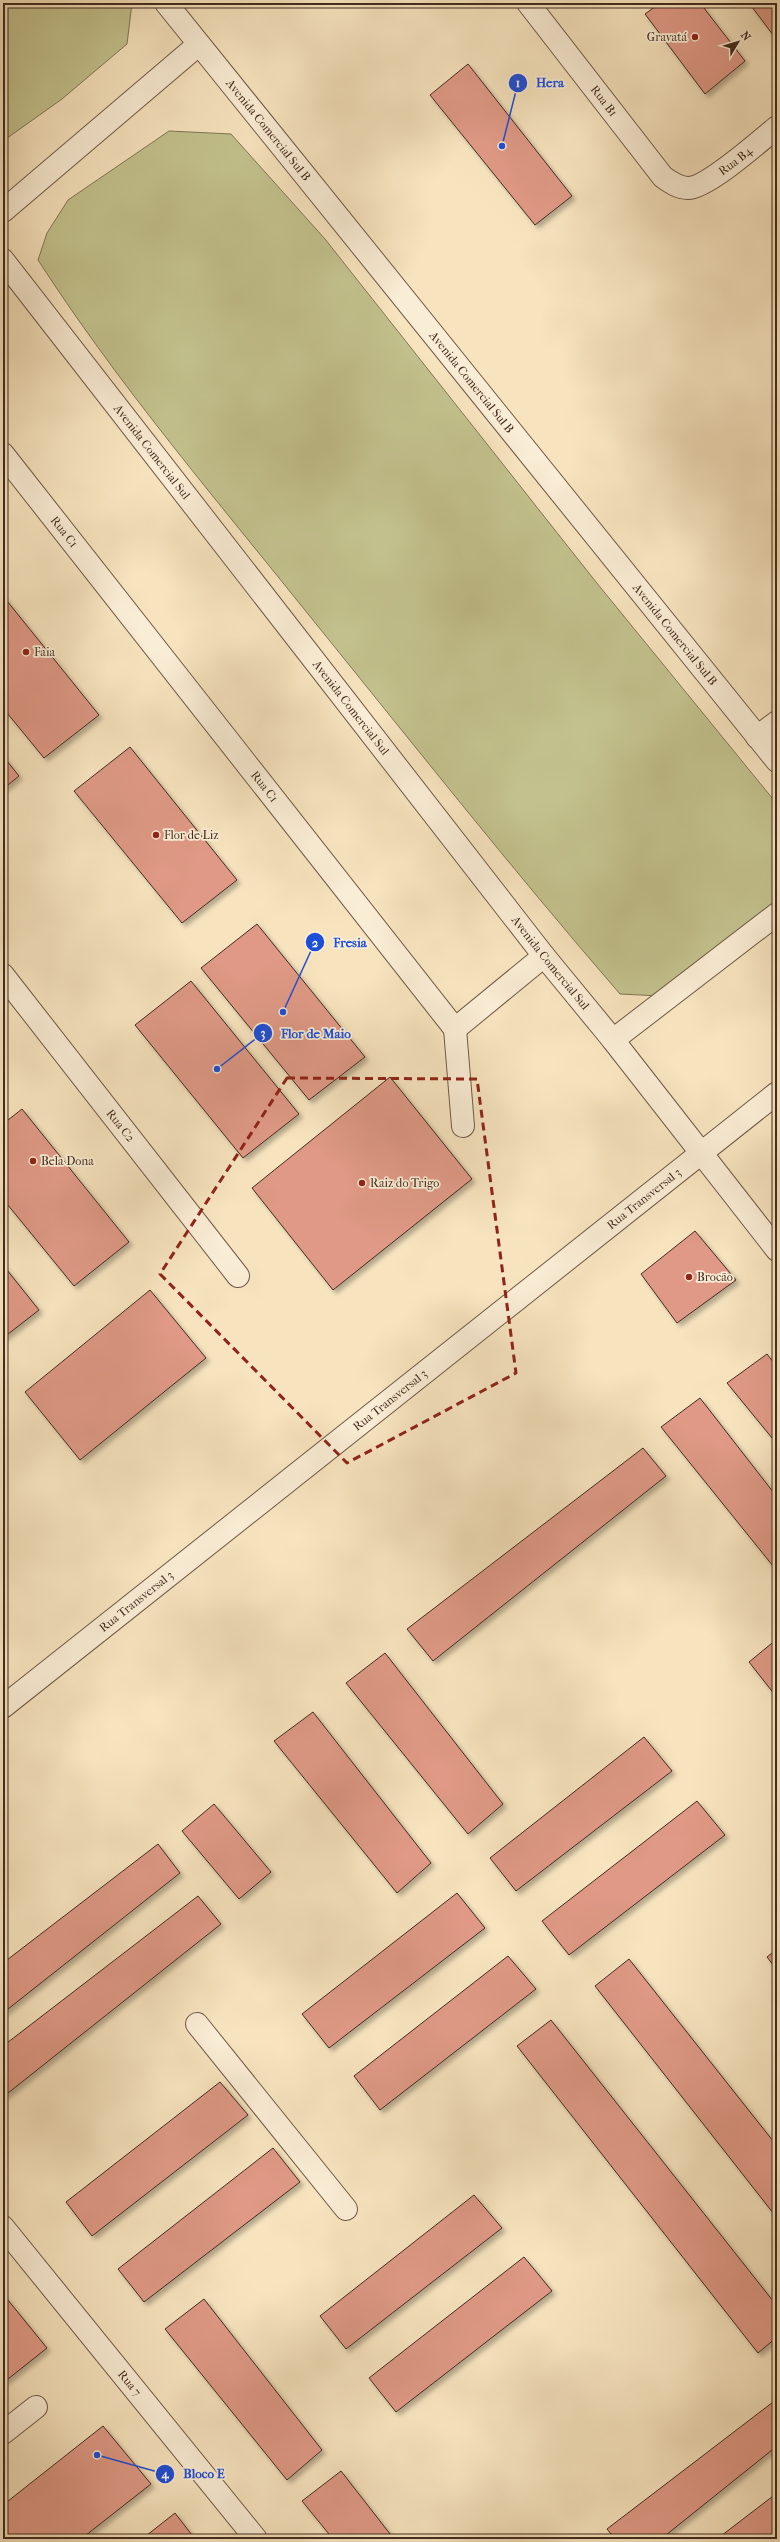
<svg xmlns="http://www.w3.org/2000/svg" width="780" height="2542" viewBox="0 0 780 2542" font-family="'IM FELL French Canon',serif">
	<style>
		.green { fill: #c3c28e; stroke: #827656 }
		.building { fill: #df9986; stroke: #422b1d; filter: url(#shadow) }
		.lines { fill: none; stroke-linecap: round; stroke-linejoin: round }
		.minor-casing { stroke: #6f5946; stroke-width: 24 }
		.minor { stroke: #faedd5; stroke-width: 22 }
		.marked { fill: none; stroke: #8f2418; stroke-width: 3; stroke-dasharray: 8 5; stroke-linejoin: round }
		.poi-dot { fill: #8f2418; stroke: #faedd5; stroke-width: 1.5 }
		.labels { text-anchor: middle; stroke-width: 3.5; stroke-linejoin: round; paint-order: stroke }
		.poi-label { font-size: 12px; fill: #422b1d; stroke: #faedd5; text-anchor: start }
		.street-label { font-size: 12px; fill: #422b1d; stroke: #faedd5 }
		.leader { fill: none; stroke: #1d4ed8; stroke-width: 1.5 }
		.callout-dot { fill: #1d4ed8; stroke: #faedd5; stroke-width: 1.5 }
		.mark-label { font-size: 12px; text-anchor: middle; font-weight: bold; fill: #fff }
		.callout-label { font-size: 13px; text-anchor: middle; font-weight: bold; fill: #1d4ed8; stroke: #faedd5; stroke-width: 3.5; stroke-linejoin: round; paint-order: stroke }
	</style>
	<defs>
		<filter id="shadow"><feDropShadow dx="3.5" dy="3.5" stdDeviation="2" flood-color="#0004"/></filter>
	</defs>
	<rect width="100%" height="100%" fill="#f7e4bf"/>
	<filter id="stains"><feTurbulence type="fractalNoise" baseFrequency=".005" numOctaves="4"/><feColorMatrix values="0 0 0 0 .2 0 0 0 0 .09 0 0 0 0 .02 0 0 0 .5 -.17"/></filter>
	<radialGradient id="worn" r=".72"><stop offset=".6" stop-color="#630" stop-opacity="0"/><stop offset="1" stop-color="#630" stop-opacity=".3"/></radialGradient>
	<g class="green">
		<path d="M3 3H132L127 44 62 99 3 141Z"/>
		<path d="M169 131 231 134 325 239 596 582 777 804V900L660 996 620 994C510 867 406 735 300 604 210 492 116 381 38 260L47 233 68 200Z"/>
	</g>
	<g class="building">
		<path d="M660 3H700L745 61 705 94 645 14Z"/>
		<path d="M749 3H777V32L773 35Z"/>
		<path d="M468 64 572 196 535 225 430 95Z"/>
		<path d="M3 596 99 715 44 758 3 708Z"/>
		<path d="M130 747 237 880 182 923 74 791Z"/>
		<path d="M3 756 19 776 3 789Z"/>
		<path d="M257 924 365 1057 309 1100 201 968Z"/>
		<path d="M191 981 299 1114 243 1158 135 1025Z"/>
		<path d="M390 1077 472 1179 333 1290 252 1188Z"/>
		<path d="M22 1109 129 1242 74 1286 3 1199V1124Z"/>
		<path d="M695 1231 736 1280 677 1323 641 1274Z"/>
		<path d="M3 1265 39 1310 3 1338Z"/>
		<path d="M150 1290 206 1358 80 1460 25 1392Z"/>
		<path d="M767 1354 777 1367V1444L727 1383Z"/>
		<path d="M700 1398 777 1497V1571L661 1427Z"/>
		<path d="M643 1448 666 1476 433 1661 407 1629Z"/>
		<path d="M777 1639V1694L775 1695 749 1662Z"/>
		<path d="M385 1653 503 1804 468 1834 346 1683Z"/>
		<path d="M313 1712 431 1863 397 1893 274 1741Z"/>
		<path d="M644 1737 672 1771 516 1891 490 1858Z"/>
		<path d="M697 1801 725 1835 569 1955 542 1921Z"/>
		<path d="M214 1804 271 1872 239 1899 182 1831Z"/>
		<path d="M158 1844 180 1873 3 2013V1963Z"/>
		<path d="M457 1893 485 1928 329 2048 302 2014Z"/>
		<path d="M198 1896 221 1924 3 2097V2046Z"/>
		<path d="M777 1949V1970L767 1957Z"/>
		<path d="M508 1956 536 1989 380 2110 354 2076Z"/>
		<path d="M629 1959 777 2146V2218L595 1986Z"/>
		<path d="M551 2020 777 2306V2337L758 2353 517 2046Z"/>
		<path d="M220 2082 248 2115 92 2236 66 2202Z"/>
		<path d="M273 2148 300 2182 144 2302 118 2269Z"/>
		<path d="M474 2195 502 2228 346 2349 320 2316Z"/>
		<path d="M524 2257 552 2291 396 2412 369 2378Z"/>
		<path d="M3 2294 47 2348 3 2383Z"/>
		<path d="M204 2299 322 2450 287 2480 165 2329Z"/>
		<path d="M777 2399V2446L661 2539H615L607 2529Z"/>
		<path d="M103 2426 151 2484 81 2539H3V2505Z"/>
		<path d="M341 2471 394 2539H333L302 2501Z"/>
		<path d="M777 2493V2539H717Z"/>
		<path d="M175 2513 195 2539H142Z"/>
	</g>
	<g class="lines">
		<g class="minor-casing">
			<g id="minor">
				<path id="s1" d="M166 3 777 761"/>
				<path id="s2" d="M528 3 663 177C670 182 678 188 688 188 707 188 760 141 777 127"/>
				<path d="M3 211 198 45"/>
				<path id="s3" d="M3 260 544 956 613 1040 777 1250"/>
				<path id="s4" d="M3 454 455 1029 544 956"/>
				<path d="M757 737 777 722"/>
				<path id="s5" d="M3 975 238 1276"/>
				<path d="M455 1029 463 1126"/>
				<path d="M613 1040 777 914"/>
				<path id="s6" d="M3 1707 777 1093"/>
				<path d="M197 2024 346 2209"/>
				<path id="s7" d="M3 2227 256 2539"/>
				<path d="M3 2433 36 2407"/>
			</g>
		</g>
		<use href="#minor" class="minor"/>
	</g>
	<path class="marked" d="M287 1078 477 1079 516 1373 347 1463 160 1274Z"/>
	<g class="poi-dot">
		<circle cx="695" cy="37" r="4"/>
		<circle cx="26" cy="652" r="4"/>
		<circle cx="156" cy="835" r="4"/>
		<circle cx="33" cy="1161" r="4"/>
		<circle cx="362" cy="1183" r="4"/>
		<circle cx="689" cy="1277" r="4"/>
	</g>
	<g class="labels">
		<g class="poi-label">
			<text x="687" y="41" text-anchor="end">Gravatá</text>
			<text x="34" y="656">Faia</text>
			<text x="164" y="839">Flor de Liz</text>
			<text x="41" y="1165">Bela Dona</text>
			<text x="370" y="1187">Raiz do Trigo</text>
			<text x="697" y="1281">Brocão</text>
		</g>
		<g class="street-label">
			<text dy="4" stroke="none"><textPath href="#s2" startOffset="124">Rua B1</textPath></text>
			<text dy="4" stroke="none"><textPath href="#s1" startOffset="163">Avenida Comercial Sul B</textPath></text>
			<text dy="4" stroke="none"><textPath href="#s2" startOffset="303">Rua B4</textPath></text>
			<text dy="4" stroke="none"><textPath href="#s1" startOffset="487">Avenida Comercial Sul B</textPath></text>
			<text dy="4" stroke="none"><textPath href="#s3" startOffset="243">Avenida Comercial Sul</textPath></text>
			<text dy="4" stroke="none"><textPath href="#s4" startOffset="99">Rua C1</textPath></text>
			<text dy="4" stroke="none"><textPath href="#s1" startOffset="811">Avenida Comercial Sul B</textPath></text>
			<text dy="4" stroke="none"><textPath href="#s3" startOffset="567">Avenida Comercial Sul</textPath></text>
			<text dy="4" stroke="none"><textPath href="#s4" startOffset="423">Rua C1</textPath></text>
			<text dy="4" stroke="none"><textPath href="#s3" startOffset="891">Avenida Comercial Sul</textPath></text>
			<text dy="4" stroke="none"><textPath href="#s5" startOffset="191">Rua C2</textPath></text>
			<text dy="4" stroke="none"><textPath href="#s6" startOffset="818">Rua Transversal 3</textPath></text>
			<text dy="4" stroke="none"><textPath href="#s6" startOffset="494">Rua Transversal 3</textPath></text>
			<text dy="4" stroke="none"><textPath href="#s6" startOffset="170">Rua Transversal 3</textPath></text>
			<text dy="4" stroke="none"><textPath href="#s7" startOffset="201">Rua 7</textPath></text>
		</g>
	</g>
	<path class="leader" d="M502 146L518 83M283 1012L315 942M217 1069L263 1033M97 2455L165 2474"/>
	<g class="callout-dot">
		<circle cx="502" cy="146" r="4"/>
		<circle cx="283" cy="1012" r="4"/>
		<circle cx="217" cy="1069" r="4"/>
		<circle cx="97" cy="2455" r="4"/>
		<circle cx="518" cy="83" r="10"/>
		<circle cx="315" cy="942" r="10"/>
		<circle cx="263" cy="1033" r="10"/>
		<circle cx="165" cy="2474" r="10"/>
	</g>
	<g class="mark-label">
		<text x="518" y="87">1</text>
		<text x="315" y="947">2</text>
		<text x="263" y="1037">3</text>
		<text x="165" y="2478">4</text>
	</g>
	<g class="callout-label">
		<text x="550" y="87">Hera</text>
		<text x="350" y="947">Fresia</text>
		<text x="316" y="1038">Flor de Maio</text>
		<text x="204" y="2478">Bloco E</text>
	</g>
	<rect width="780" height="2542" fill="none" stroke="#f7e4bf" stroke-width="16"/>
	<rect x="4" y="4" width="772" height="2534" fill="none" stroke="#422b1d" stroke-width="2"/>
	<rect x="8" y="8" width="764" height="2526" fill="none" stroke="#422b1d"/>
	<g transform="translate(738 42) rotate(52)" stroke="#faedd5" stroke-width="3" paint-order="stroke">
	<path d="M0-3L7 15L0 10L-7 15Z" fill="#422b1d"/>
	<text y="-6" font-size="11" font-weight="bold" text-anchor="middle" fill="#422b1d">N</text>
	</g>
	<rect width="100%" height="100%" filter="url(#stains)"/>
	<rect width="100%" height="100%" fill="url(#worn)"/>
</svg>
